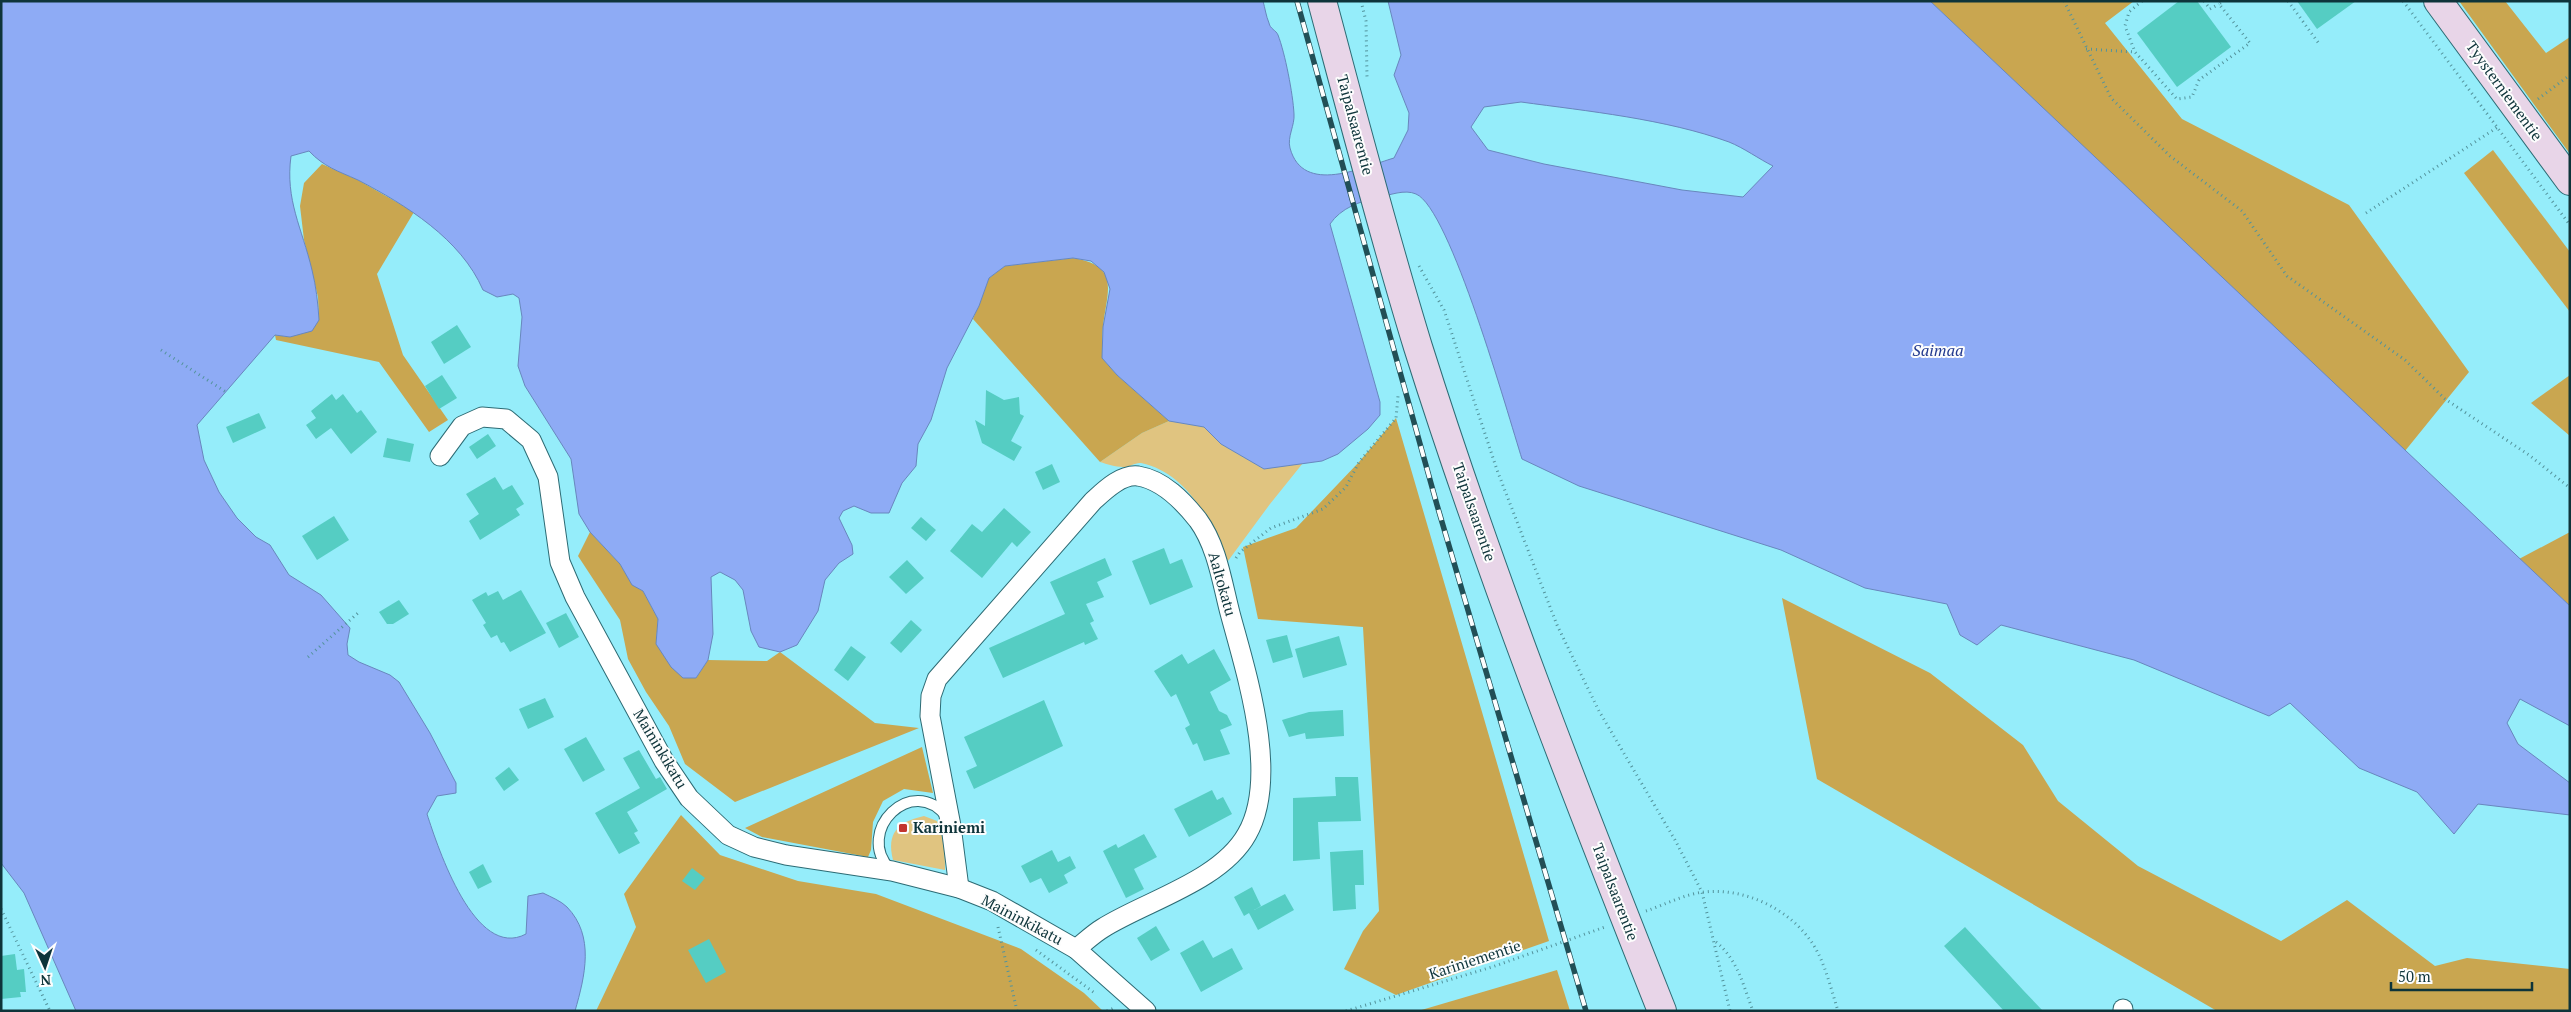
<svg xmlns="http://www.w3.org/2000/svg" width="2571" height="1012" viewBox="0 0 2571 1012" font-family="'PT Serif',serif">
	<style>
		.green { fill: #e0c480 }
		.forest { fill: #c9a650 }
		.water { fill: #8eabf5; stroke: #6887bd; fill-rule: evenodd }
		.building { fill: #55cdc3 }
		.lines { fill: none; stroke-linecap: round; stroke-linejoin: round }
		.lane-casing { stroke: #2d6b74; stroke-width: 12 }
		.street-casing { stroke: #2d6b74; stroke-width: 21 }
		.secondary-casing { stroke: #2d6b74; stroke-width: 30 }
		.path { stroke: #53939c; stroke-width: 3; stroke-dasharray: 1 4; stroke-linecap: butt }
		.lane { stroke: #fff; stroke-width: 10 }
		.street { stroke: #fff; stroke-width: 19 }
		.secondary { stroke: #e8d5e8; stroke-width: 28 }
		.rail-casing { stroke: #224f56; stroke-width: 5.5 }
		.rail { stroke: #fdfdfd; stroke-width: 4; stroke-dasharray: 11; stroke-linecap: butt }
		.poi-dot { fill: #c2342e; stroke: #fdfdfd; stroke-width: 2 }
		.labels { text-anchor: middle; stroke-width: 4; stroke-linejoin: round; paint-order: stroke }
		.street-label { font-size: 15px; fill: #0e343a; stroke: #fdfdfd }
		.poi-label { font-size: 15px; font-weight: bold; fill: #0e343a; stroke: #fdfdfd; text-anchor: start }
		.water-label { font-size: 16px; font-style: italic; fill: #233a8f; stroke: #fdfdfd }
	</style>
	<rect width="100%" height="100%" fill="#95edfa"/>
	<g class="green">
		<path d="M1169 421 1204 427 1221 444 1264 469 1303 463 1270 504 1228 561C1210 521 1188 473 1141 463 1135 462 1129 468 1123 467 1115 467 1107 464 1100 462L1142 433Z"/>
		<path d="M924 816 937 821C944 838 945 852 945 870L893 860C886 833 898 822 924 816Z"/>
	</g>
	<g class="forest">
		<path d="M1930 1H2134L2105 23 2182 119 2349 205 2469 372 2405 451Z"/>
		<path d="M2459 1H2505L2546 53 2570 37V154Z"/>
		<path d="M2493 150 2570 252V312L2464 173Z"/>
		<path d="M322 164 358 180 414 212 377 274 403 355 448 420 429 432 379 362 276 340 275 335 290 337 319 320 318 297 304 240 300 206 304 183Z"/>
		<path d="M1073 258C1121 266 1107 291 1103 326 1102 337 1102 348 1102 358L1117 375 1169 421 1142 433 1100 462 973 319 989 278 1005 266Z"/>
		<path d="M2570 375V436L2531 403Z"/>
		<path d="M1396 418 1549 941 1396 995 1344 969 1363 931 1379 911 1363 627 1258 619 1243 547 1296 528 1359 462Z"/>
		<path d="M590 532 620 564 632 584 643 591 658 619 656 644 696 678 708 660 767 661 780 652 875 723 919 728 735 802 685 764 669 726 646 692 628 659 620 620 578 556Z"/>
		<path d="M2570 532V606L2519 559Z"/>
		<path d="M1782 598 1930 673 2023 745 2058 801 2138 866 2281 941 2347 900 2435 966 2467 958 2570 969V1011H2217L1817 779Z"/>
		<path d="M922 747 933 793 904 789 883 801 873 822 871 850 868 857 762 837 745 828Z"/>
		<path d="M681 815 720 855 798 881 876 894 1021 949 1084 993 1103 1011H596L636 927 624 894Z"/>
		<path d="M1557 970 1570 1011H1418Z"/>
	</g>
	<path class="water" d="M1 1H1263C1265 8 1266 16 1269 23 1270 29 1276 30 1278 35 1285 53 1293 94 1294 114 1295 125 1287 137 1290 148 1303 196 1363 167 1394 158L1408 130 1409 113 1394 75 1401 55 1388 1H1930L2570 606V726L2520 699 2507 723 2518 744 2570 783V815L2478 804 2454 834 2417 792 2359 768 2290 703 2269 716 2134 660 2001 625 1977 645 1960 635 1947 604 1865 588 1781 550 1579 486 1522 459C1508 415 1450 208 1416 194 1405 189 1389 195 1378 198 1360 201 1341 208 1330 224L1380 402V415L1368 429 1338 454 1322 461 1264 469 1221 444 1204 427 1169 421 1117 375 1102 358 1103 327 1110 289 1104 272 1091 261 1073 258 1005 266 989 278 979 306 947 368 931 420 918 444 916 466 902 483 889 513H871L854 506 843 511 839 518 852 545 853 554 839 563 825 580 818 611 797 645 780 652 759 647 751 631 743 590 735 580 720 572 711 577 713 634 708 660 696 678H683L671 667 656 644 658 619 643 591 632 585 620 564 590 532 579 514 571 459 525 386 518 366 522 317 519 298 513 294 497 297 483 290C461 239 406 205 358 180 338 171 324 167 309 151L291 156C285 200 302 228 312 270 316 286 318 303 319 320L312 331 290 337 275 335 197 425 204 460 219 492 237 518 256 537 270 545 289 575 321 595 350 628 347 644 348 655 359 662 390 675 399 682 430 733 456 783V793L437 796 427 814C438 848 475 961 526 934L528 896 543 893C551 897 561 901 567 907 595 936 585 976 575 1011H76L24 893 1 863ZM1521 102C1587 111 1666 119 1729 142 1744 148 1759 159 1773 166L1743 197 1682 190 1544 164 1488 150 1471 127 1484 107Z"/>
	<g class="building">
		<path d="M2179 1H2197L2231 47 2177 87 2137 33Z"/>
		<path d="M2297 1H2356L2317 29Z"/>
		<path d="M457 325 471 347 444 364 431 342Z"/>
		<path d="M442 375 457 398 439 409 425 386Z"/>
		<path d="M986 390 1004 400 1019 397 1020 414 1024 416 1011 441 1022 447 1014 461 982 443 975 420 985 426Z"/>
		<path d="M332 394 336 400 343 394 357 413 361 410 377 432 351 454 331 428 316 439 306 425 316 418 311 411Z"/>
		<path d="M259 413 266 428 233 443 226 427Z"/>
		<path d="M488 434 496 446 477 459 469 447Z"/>
		<path d="M387 438 414 444 410 462 383 457Z"/>
		<path d="M1052 464 1060 482 1043 490 1035 472Z"/>
		<path d="M495 477 503 490 512 485 524 504 516 509 520 515 480 540 469 521 479 514 466 494Z"/>
		<path d="M1004 508 1031 532 1017 547 1012 542 982 578 950 551 972 524 982 532Z"/>
		<path d="M334 516 349 540 317 560 302 536Z"/>
		<path d="M921 517 936 530 926 541 911 528Z"/>
		<path d="M1164 548 1170 564 1182 559 1193 587 1150 605 1132 561Z"/>
		<path d="M1105 558 1112 575 1097 582 1104 597 1086 604 1094 621 1090 623 1098 639 1085 645 1084 642 1003 678 989 648 1065 614 1050 582Z"/>
		<path d="M907 560 924 578 906 594 889 577Z"/>
		<path d="M521 590 546 633 510 652 504 642 501 643 497 635 491 638 483 625 486 623 472 600 486 592 488 596 498 591 503 600Z"/>
		<path d="M399 600 409 614 393 624H387L379 612Z"/>
		<path d="M566 613 579 637 559 648 546 623Z"/>
		<path d="M911 620 922 630 901 653 890 643Z"/>
		<path d="M1287 635 1293 657 1273 663 1266 640Z"/>
		<path d="M1339 636 1347 665 1303 678 1295 649Z"/>
		<path d="M851 646 866 657 848 681 834 670Z"/>
		<path d="M1214 649 1231 680 1210 692 1219 711 1227 715 1232 725 1220 730 1230 754 1204 761 1197 743 1193 745 1185 728 1190 725 1176 694 1171 697 1154 671 1182 654 1188 664Z"/>
		<path d="M545 698 554 717 528 729 519 709Z"/>
		<path d="M1044 700 1063 746 974 789 966 771 977 766 964 737Z"/>
		<path d="M1343 710 1344 736 1306 739 1305 733 1289 737 1282 720 1309 712Z"/>
		<path d="M586 737 605 770 583 782 564 749Z"/>
		<path d="M639 750 656 779 660 777 667 789 627 812 638 831 634 833 640 843 619 854 595 813 640 788 623 758Z"/>
		<path d="M509 767 519 780 504 791 495 778Z"/>
		<path d="M1335 777H1358L1361 821 1318 822 1320 859 1293 861V798L1336 796Z"/>
		<path d="M1212 790 1217 800 1223 797 1232 814 1189 837 1174 809Z"/>
		<path d="M1144 834 1157 857 1134 869 1144 889 1126 898 1103 851 1116 844 1118 848Z"/>
		<path d="M1052 850 1058 862 1070 856 1076 868 1064 875 1068 883 1049 893 1041 878 1030 883 1021 866Z"/>
		<path d="M1363 850 1364 885H1355L1356 909 1333 911 1330 852Z"/>
		<path d="M483 864 492 882 478 889 469 872Z"/>
		<path d="M692 868 705 878 695 890 682 881Z"/>
		<path d="M1252 887 1261 906 1254 910 1285 894 1294 910 1258 930 1249 913 1244 916 1234 897Z"/>
		<path d="M1156 926 1170 950 1151 961 1137 938Z"/>
		<path d="M1965 927 2023 990 2043 1011H2004L1944 946Z"/>
		<path d="M709 939 726 972 706 983 688 950Z"/>
		<path d="M1203 940 1213 958 1232 948 1243 969 1201 992 1180 953Z"/>
		<path d="M15 954 17 970 24 969 26 992H20L21 997 1 999V956Z"/>
	</g>
	<g class="lines">
		<g class="lane-casing">
			<path id="lane" d="M890 869C854 832 912 772 947 817"/>
		</g>
		<g class="street-casing">
			<g id="street">
				<path d="M440 456 462 426 482 417 506 419 531 440 548 477 560 562 575 597 664 761 689 798 728 835 754 847 786 855 892 871 959 888 992 901 1076 949 1146 1011"/>
				<path d="M959 888 951 826 930 716 931 696 937 679 1093 501C1104 491 1121 474 1138 476 1163 480 1183 501 1198 520 1217 546 1222 582 1230 613 1246 673 1280 776 1247 834 1221 881 1146 901 1103 928 1093 934 1085 942 1076 949"/>
				<path d="M2123 1011V1009"/>
			</g>
		</g>
		<g class="secondary-casing">
			<g id="secondary">
				<path d="M1322 1C1353 117 1383 233 1418 347 1489 572 1575 792 1662 1011"/>
				<path d="M2438 1 2570 181"/>
			</g>
		</g>
		<g class="path">
			<path d="M1361 1 1366 21 1367 78"/>
			<path d="M2064 1 2111 98 2170 156 2242 211 2287 276 2405 360 2445 399 2529 455 2570 488"/>
			<path d="M2142 1 2129 12 2125 26 2135 52 2177 99 2192 97 2199 80 2250 43 2219 4 2223 1"/>
			<path d="M2204 1 2210 9 2219 4"/>
			<path d="M2288 1 2320 45"/>
			<path d="M2403 1 2570 225"/>
			<path d="M2086 49 2135 52"/>
			<path d="M2538 99 2570 75"/>
			<path d="M2366 213 2498 127"/>
			<path d="M1419 266 1444 310 1497 470 1557 625 1599 711 1675 840 1702 892 1730 1011"/>
			<path d="M161 350 226 392"/>
			<path d="M1236 558 1240 552 1271 528 1323 509 1346 487 1359 462 1396 418 1398 396"/>
			<path d="M308 657 358 613"/>
			<path d="M1 909 50 1011"/>
			<path d="M1646 911C1664 905 1685 894 1704 892 1748 887 1798 913 1818 953 1827 971 1832 992 1838 1011"/>
			<path d="M998 927 1017 1011"/>
			<path d="M1716 942C1738 960 1743 985 1753 1011"/>
			<path d="M1036 950 1096 994"/>
			<path d="M1107 1011 1114 1008"/>
			<path d="M1346 1011 1492 967 1605 927"/>
		</g>
		<use href="#lane" class="lane"/>
		<use href="#street" class="street"/>
		<use href="#secondary" class="secondary"/>
		<g class="rail-casing">
			<path id="rail" d="M1297 1 1437 505 1586 1011"/>
		</g>
		<use href="#rail" class="rail"/>
	</g>
	<rect class="poi-dot" x="898" y="823" width="10" height="10" rx="2.5"/>
	<g class="labels">
		<g class="street-label">
			<text transform="translate(2504 91) rotate(54)" y="5">Tyysterniementie</text>
			<text transform="translate(1355 125) rotate(75)" y="5">Taipalsaarentie</text>
			<text transform="translate(1474 512) rotate(71)" y="5">Taipalsaarentie</text>
			<text transform="translate(1222 584) rotate(74)" y="5">Aaltokatu</text>
			<text transform="translate(660 749) rotate(59)" y="5">Maininkikatu</text>
			<text transform="translate(1615 892) rotate(69)" y="5">Taipalsaarentie</text>
			<text transform="translate(1022 920) rotate(28)" y="5">Maininkikatu</text>
			<text transform="translate(1475 960) rotate(-18)" y="5">Kariniementie</text>
		</g>
		<g class="poi-label">
			<text x="913" y="833">Kariniemi</text>
		</g>
		<g class="water-label">
			<text x="1938" y="356">Saimaa</text>
		</g>
	</g>
	<rect width="2571" height="1012" fill="none" stroke="#0e343a" stroke-width="5"/>
	<g transform="translate(45 967) rotate(177)" stroke="#fdfdfd" stroke-width="4" paint-order="stroke">
	<path d="M0-4L9 19L0 12L-9 19Z" fill="#0e343a"/>
	<text y="-8" font-size="14" font-weight="bold" text-anchor="middle" fill="#0e343a">N</text>
	</g>
	<path d="M2391 982v8h141v-8" fill="none" stroke="#0e343a" stroke-width="2.5"/>
	<text x="2398" y="982" font-size="15" fill="#0e343a" stroke="#fdfdfd" stroke-width="4" paint-order="stroke">50 m</text>
</svg>
